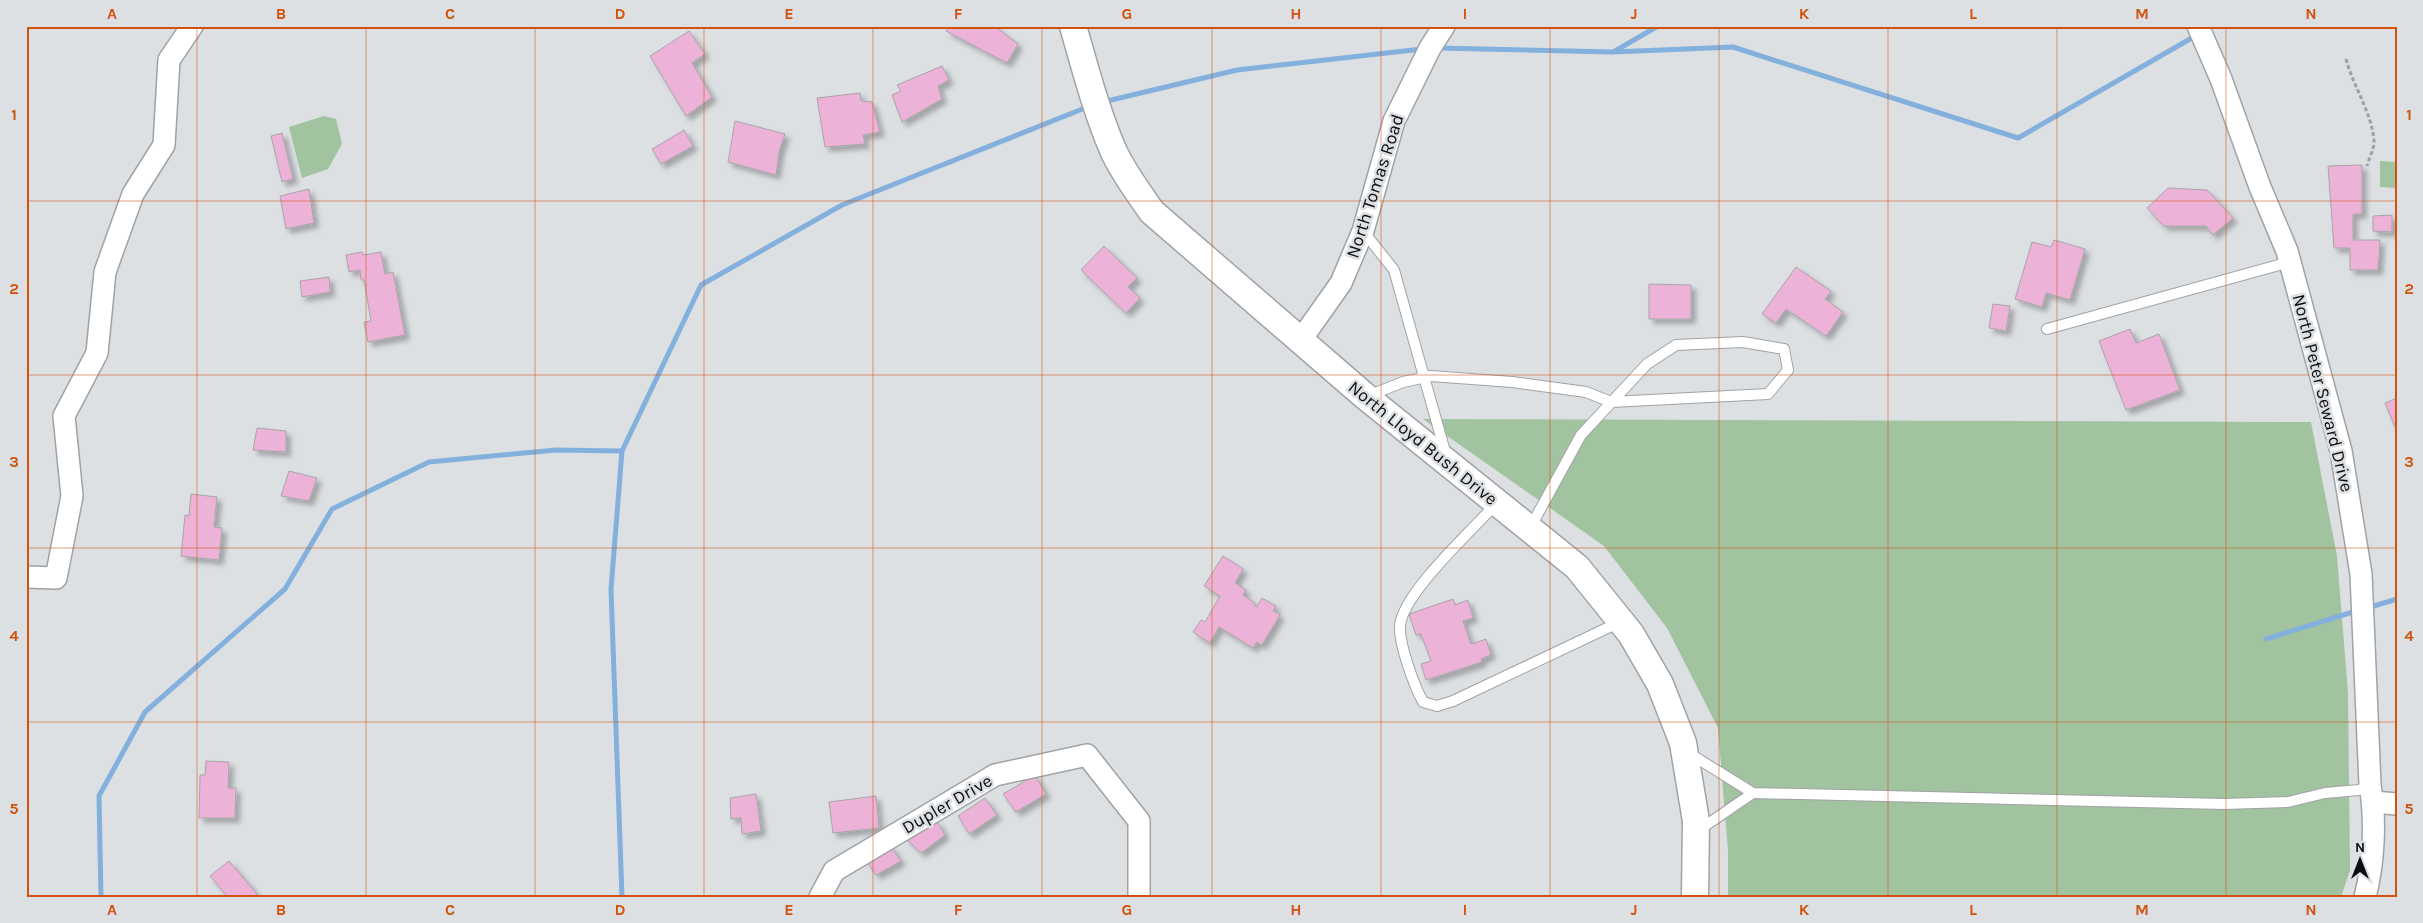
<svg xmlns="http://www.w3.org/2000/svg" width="2423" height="923" viewBox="0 0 2423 923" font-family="Karla,sans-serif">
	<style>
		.green { fill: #a2c3a0 }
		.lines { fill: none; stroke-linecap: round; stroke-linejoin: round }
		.stream { stroke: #83b0dd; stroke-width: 5 }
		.building { fill: #ecb2d7; stroke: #a8a5a7; filter: url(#shadow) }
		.service-casing { stroke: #a0a2a5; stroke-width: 12 }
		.minor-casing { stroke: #a0a2a5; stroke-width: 24 }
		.tertiary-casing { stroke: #a0a2a5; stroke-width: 29 }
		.path { stroke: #9ea0a2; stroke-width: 3; stroke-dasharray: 4 2.5; stroke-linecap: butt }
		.service { stroke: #fff; stroke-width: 10 }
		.minor { stroke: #fff; stroke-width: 21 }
		.tertiary { stroke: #fff; stroke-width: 26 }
		.grid { fill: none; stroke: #d2510c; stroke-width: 1; stroke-opacity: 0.55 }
		.labels { text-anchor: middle; stroke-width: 5; stroke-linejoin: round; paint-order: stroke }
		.street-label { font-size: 18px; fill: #0c0d0e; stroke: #dde0e3 }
		.neatline { fill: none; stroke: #d2510c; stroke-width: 2 }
		.grid-label { font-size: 16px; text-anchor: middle; font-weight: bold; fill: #d2510c }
	</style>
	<defs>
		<filter id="shadow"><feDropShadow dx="4.5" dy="4.5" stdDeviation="2.5" flood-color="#0004"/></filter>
	</defs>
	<rect width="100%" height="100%" fill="#dde0e3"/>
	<g class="green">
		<path d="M324 116 336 119 342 144 328 169 302 178 289 127Z"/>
		<path d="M2380 161 2396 162V188L2380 187Z"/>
		<path d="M1423 419 2311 422 2337 556 2348 693 2350 870 2341 897H1728V851L1718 728 1667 628 1604 546Z"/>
	</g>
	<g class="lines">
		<g class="stream">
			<path d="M1438 48 1613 52 1733 47 2018 138 2197 35"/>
			<path d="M1615 51 1658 26"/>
			<path d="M1103 102 1237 70 1422 49"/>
			<path d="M2367 608 2397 599"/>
			<path d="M2266 639 2356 611"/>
			<path d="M101 897 99 796 145 712 285 589 332 509 429 462 556 450 622 451"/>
			<path d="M622 897 611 589 622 451 701 285 842 205 1090 106"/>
		</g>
	</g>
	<g class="building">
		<path d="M950 26H998L997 28 1018 44 1007 63 946 31Z"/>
		<path d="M689 31 705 54 692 63 712 97 686 116 650 56Z"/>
		<path d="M942 66 949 80 938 86 942 99 902 122 892 95 901 91 897 85Z"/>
		<path d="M860 93 861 101 872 102 880 132 863 135 865 144 825 147 817 98Z"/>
		<path d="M735 121 785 134 779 152 776 175 728 162Z"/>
		<path d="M684 130 693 146 661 164 652 149Z"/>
		<path d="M282 133 293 179 282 182 271 136Z"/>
		<path d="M2362 165V214H2353V240H2380L2378 270H2350V248H2334L2328 166Z"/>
		<path d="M2168 188 2207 190 2233 218 2213 235 2206 226H2164L2147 208Z"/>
		<path d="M309 189 314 223 286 229 280 196Z"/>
		<path d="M2392 215V232L2373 231V216Z"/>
		<path d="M2054 240 2085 249 2070 300 2046 293 2042 307 2015 299 2032 242 2051 247Z"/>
		<path d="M1104 246 1137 278 1128 287 1140 298 1126 313 1081 270Z"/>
		<path d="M362 252 363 255 381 252 385 274 393 272 405 335 368 342 364 322 371 321 364 280H361L360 270 349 272 346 255Z"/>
		<path d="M1796 267 1831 291 1825 299 1843 312 1826 336 1786 309 1776 323 1762 314Z"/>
		<path d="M329 277 330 292 302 297 300 281Z"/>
		<path d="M1649 284 1691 285V319H1649Z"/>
		<path d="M1993 304 2010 306 2006 331 1989 328Z"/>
		<path d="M2130 329 2136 343 2159 334 2180 390 2126 410 2099 341Z"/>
		<path d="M2397 398V432L2385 403Z"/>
		<path d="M257 428 286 431V452L253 450Z"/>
		<path d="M289 471 317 478 309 501 281 496Z"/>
		<path d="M191 494 217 497 214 527 222 528 219 560 181 556 185 515 189 516Z"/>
		<path d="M1223 556 1243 569 1235 583 1246 590 1243 595 1255 603 1254 605 1257 607 1262 598 1276 606 1273 611 1280 615 1262 645 1257 642 1253 648 1219 627 1210 643 1193 632 1201 620 1205 622 1220 596 1204 586Z"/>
		<path d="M1453 599 1455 605 1468 600 1473 618 1463 621 1471 644 1486 639 1491 655 1481 659 1482 662 1426 680 1421 664 1431 661 1421 634 1416 635 1409 614Z"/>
		<path d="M206 761 229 762 228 788H236L235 818H199L200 775H205Z"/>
		<path d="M1035 775 1046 794 1016 812 1003 794Z"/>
		<path d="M756 794 761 831 742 834 741 818 731 819 730 798Z"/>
		<path d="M876 796 879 828 833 833 829 802Z"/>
		<path d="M985 798 997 815 969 834 958 816Z"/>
		<path d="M937 821 945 835 921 853 905 838Z"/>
		<path d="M890 845 901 861 876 875 866 860Z"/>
		<path d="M229 861 257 894 254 897H228L210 876Z"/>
	</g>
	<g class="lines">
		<g class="service-casing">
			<g id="service">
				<path d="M1363 231 1394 270 1446 455"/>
				<path d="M2047 329 2290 262"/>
				<path d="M1368 396 1403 382 1431 376 1512 382 1586 392 1611 402 1768 394 1788 370 1784 349 1743 342 1676 345 1647 364 1581 435 1530 528"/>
				<path d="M1496 504C1473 529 1402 594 1400 626 1399 645 1414 685 1423 702L1437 706 1453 701 1620 622"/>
				<path d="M1687 752 1753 793 2224 804 2288 802 2325 793 2359 790 2370 785"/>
				<path d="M1699 830 1753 793"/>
			</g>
		</g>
		<g class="minor-casing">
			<g id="minor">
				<path d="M2198 26 2221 79 2260 187 2287 251 2341 451 2361 574 2370 785C2376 820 2374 862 2365 897"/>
				<path d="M1300 341 1341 283 1363 231 1394 121 1430 48 1444 26"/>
				<path d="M26 577 56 578 72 496 64 416 97 353 105 272 133 194 164 145 169 60 192 26"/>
				<path d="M2373 802 2397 804"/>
				<path d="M820 897 834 871 995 775 1087 755 1139 821V897"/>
			</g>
		</g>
		<g class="tertiary-casing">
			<path id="tertiary" d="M1073 26C1085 68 1096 110 1113 150 1123 172 1138 192 1152 212L1366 397 1577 567 1631 634 1660 684 1683 743 1696 821 1695 897"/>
		</g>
		<path class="path" d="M2346 59C2353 86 2371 111 2374 140 2375 147 2369 158 2367 166"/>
		<use href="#service" class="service"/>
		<use href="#minor" class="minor"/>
		<use href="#tertiary" class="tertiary"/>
	</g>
	<path class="grid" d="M197 26V897M366 26V897M535 26V897M704 26V897M873 26V897M1042 26V897M1212 26V897M1381 26V897M1550 26V897M1719 26V897M1888 26V897M2057 26V897M2226 26V897M26 201H2397M26 375H2397M26 548H2397M26 722H2397"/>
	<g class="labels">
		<g class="street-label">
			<text transform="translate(1375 186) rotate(-72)" y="6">North Tomas Road</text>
			<text transform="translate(2323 393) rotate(76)" y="6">North Peter Seward Drive</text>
			<text transform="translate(1423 443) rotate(39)" y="6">North Lloyd Bush Drive</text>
			<text transform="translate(947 804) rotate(-30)" y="6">Dupler Drive</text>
		</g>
	</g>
	<rect width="2423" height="923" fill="none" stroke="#dde0e3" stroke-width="55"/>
	<g transform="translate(2360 860)" stroke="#dde0e3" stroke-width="4" paint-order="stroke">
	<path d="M0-4L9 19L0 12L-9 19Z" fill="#0c0d0e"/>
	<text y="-8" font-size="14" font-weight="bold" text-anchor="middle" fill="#0c0d0e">N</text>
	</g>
	<rect x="28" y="28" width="2368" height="868" class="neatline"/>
	<g class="grid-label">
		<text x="112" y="19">A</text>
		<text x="281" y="19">B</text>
		<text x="450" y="19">C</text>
		<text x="620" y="19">D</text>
		<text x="789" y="19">E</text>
		<text x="958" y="19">F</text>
		<text x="1127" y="19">G</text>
		<text x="1296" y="19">H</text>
		<text x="1465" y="19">I</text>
		<text x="1634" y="19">J</text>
		<text x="1804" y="19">K</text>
		<text x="1973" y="19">L</text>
		<text x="2142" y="19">M</text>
		<text x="2311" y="19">N</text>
		<text x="14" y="120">1</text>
		<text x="2409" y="120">1</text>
		<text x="14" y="294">2</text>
		<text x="2409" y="294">2</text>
		<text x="14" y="467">3</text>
		<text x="2409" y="467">3</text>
		<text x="14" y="641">4</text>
		<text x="2409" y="641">4</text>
		<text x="14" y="814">5</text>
		<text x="2409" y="814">5</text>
		<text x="112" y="915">A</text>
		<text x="281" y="915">B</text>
		<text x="450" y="915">C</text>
		<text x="620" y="915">D</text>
		<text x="789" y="915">E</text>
		<text x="958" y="915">F</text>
		<text x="1127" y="915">G</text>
		<text x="1296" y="915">H</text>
		<text x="1465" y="915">I</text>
		<text x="1634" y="915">J</text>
		<text x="1804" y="915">K</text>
		<text x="1973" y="915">L</text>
		<text x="2142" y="915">M</text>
		<text x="2311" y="915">N</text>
	</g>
</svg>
